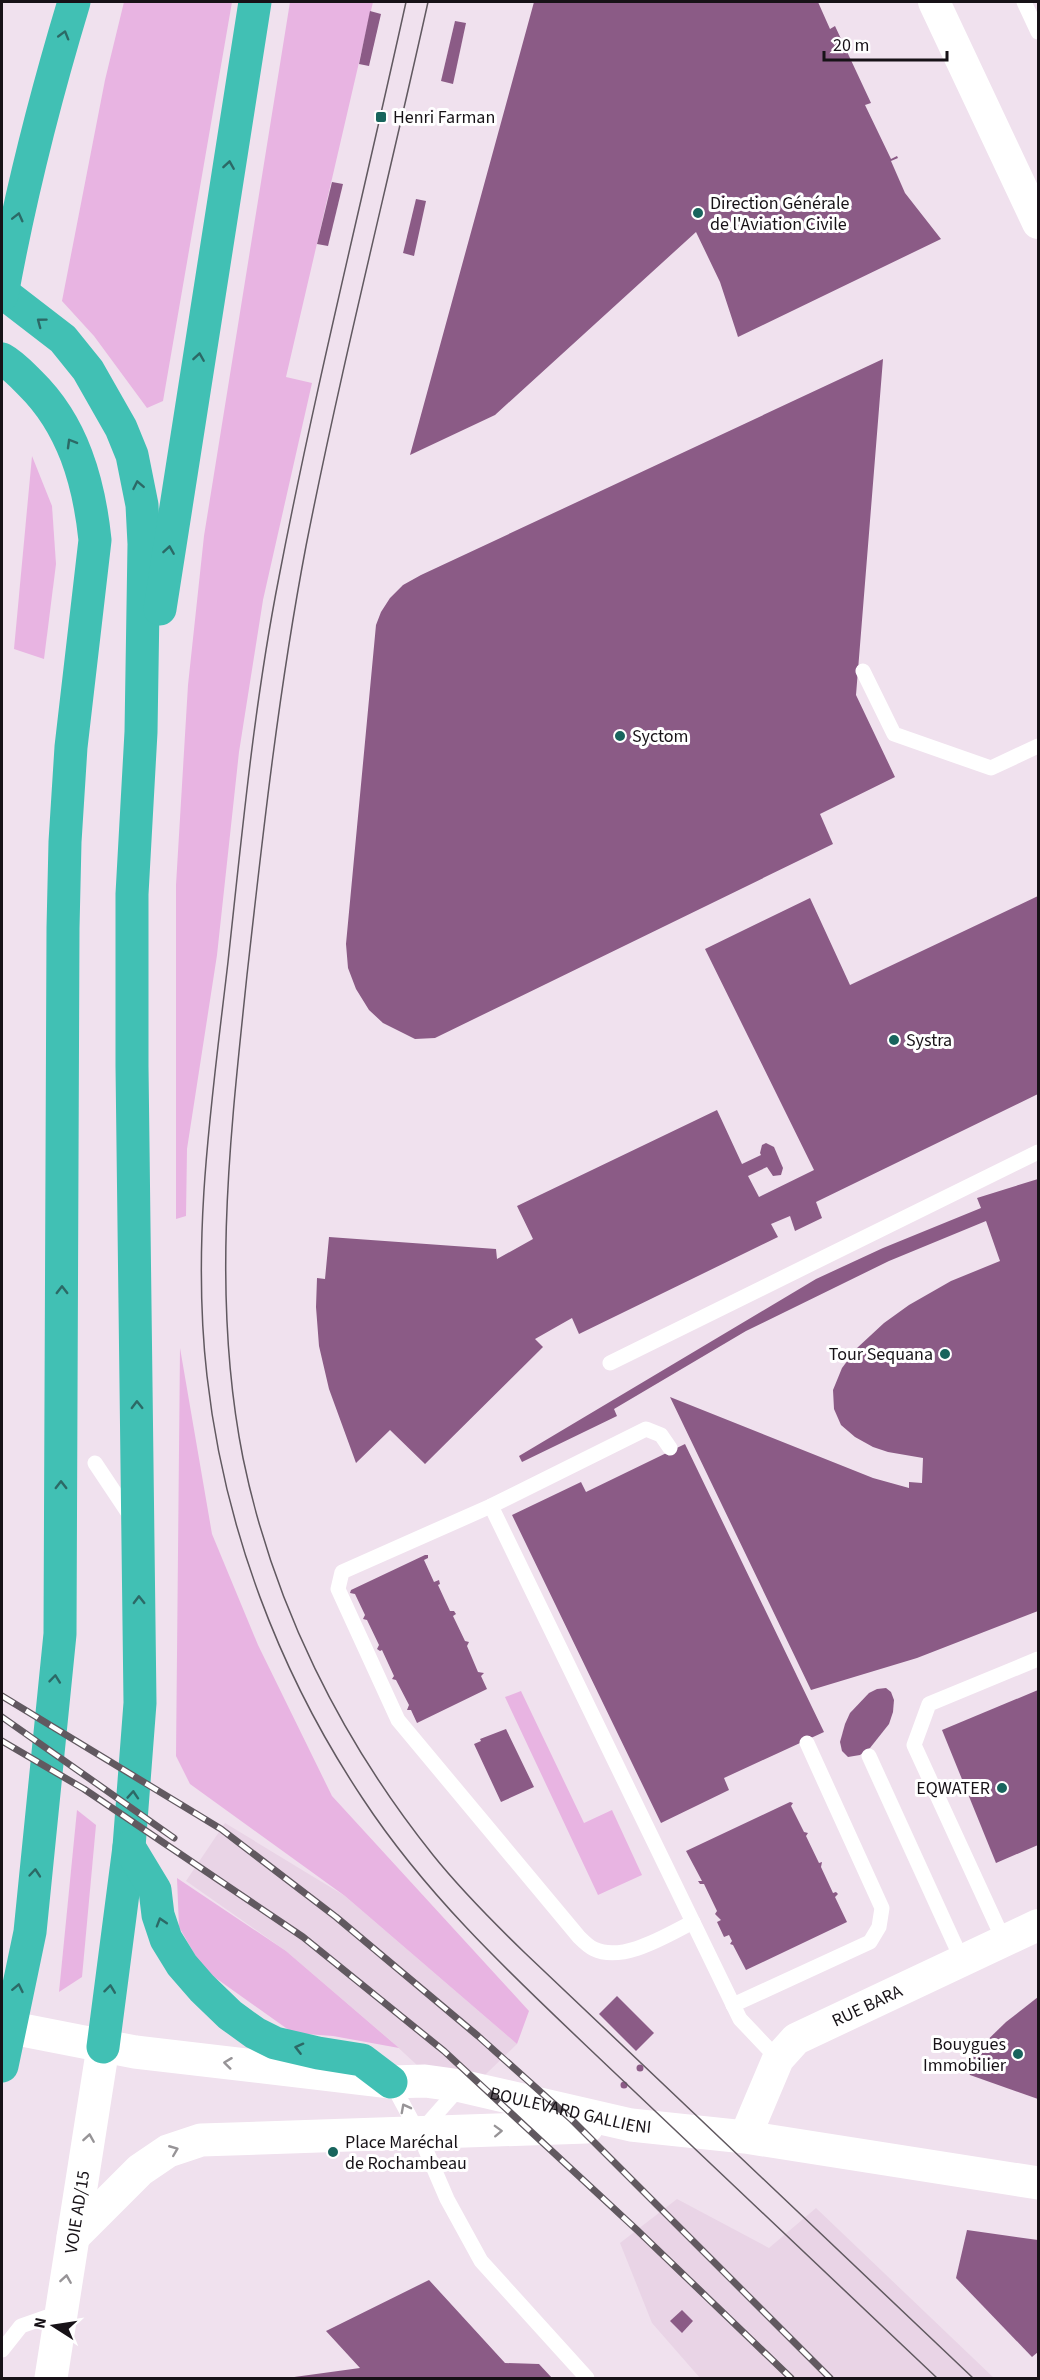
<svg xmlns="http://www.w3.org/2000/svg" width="1040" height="2380" viewBox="0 0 1040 2380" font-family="'Source Sans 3',sans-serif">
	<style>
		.built { fill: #e9d4e6 }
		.green { fill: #e8b4e2 }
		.building { fill: #8b5b86 }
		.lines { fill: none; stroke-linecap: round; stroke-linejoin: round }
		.lane { stroke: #fff; stroke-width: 15 }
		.street { stroke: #fff; stroke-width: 32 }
		.secondary { stroke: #fff; stroke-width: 33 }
		.highway { stroke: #41c0b4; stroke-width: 33 }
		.tram { stroke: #615960; stroke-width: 1.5 }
		.rail-casing { stroke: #615960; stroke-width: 7 }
		.rail { stroke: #fff; stroke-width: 4.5; stroke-dasharray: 14; stroke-linecap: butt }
		.oneway { stroke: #2c6966 }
		.oneway2 { stroke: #979497 }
		.poi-dot { fill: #18645d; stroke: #fff; stroke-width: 2 }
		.labels { text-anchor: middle; stroke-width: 6; stroke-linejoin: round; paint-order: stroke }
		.poi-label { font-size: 18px; fill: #171217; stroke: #fff; text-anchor: start }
		.street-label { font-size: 18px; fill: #171217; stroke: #fff }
	</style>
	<rect width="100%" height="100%" fill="#f0e1ee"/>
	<g class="built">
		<path d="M225 1823 345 1896 517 2044 457 2102 391 2041 286 1951 186 1881Z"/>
		<path d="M677 2199 769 2248 816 2208 994 2378H700L652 2323 620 2243Z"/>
	</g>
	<g class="green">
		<path d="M124 2H232L163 401 147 408 94 336 62 301 105 80Z"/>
		<path d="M290 2H373L286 377 312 383 263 600 239 752 217 955 187 1149 186 1216 176 1219V885L188 685 204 536Z"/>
		<path d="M32 456 52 506 56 564 44 659 14 649Z"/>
		<path d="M180 1348 212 1534 258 1645 332 1796 529 2011 517 2044 345 1896 190 1784 176 1756Z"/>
		<path d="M521 1691 584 1823 612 1810 642 1875 598 1895 505 1697Z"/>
		<path d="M77 1810 96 1825 82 1977 59 1992Z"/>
		<path d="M177 1878 286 1951 399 2048 333 2036 293 2033 203 1969 179 1927Z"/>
	</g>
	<g class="building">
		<path d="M534 2H818L830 29 835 26 871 103 865 105 891 159 897 156 898 158 891 161 905 193 941 239 738 337 720 282 696 232 495 415 410 455Z"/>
		<path d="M370 11 381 14 369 66 359 64Z"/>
		<path d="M455 21 466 23 453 84 441 81Z"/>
		<path d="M332 182 343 184 328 246 317 244Z"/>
		<path d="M416 199 426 201 414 256 403 253Z"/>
		<path d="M883 359 856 695 895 777 820 814 833 844 435 1038 415 1039 383 1023 369 1010 356 989 348 968 346 944 376 625 381 612 390 598 403 585 421 575Z"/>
		<path d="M1038 896V1094L816 1202 822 1218 795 1231 790 1216 771 1224 778 1237 579 1334 572 1318 535 1339 543 1347 425 1464 390 1430 356 1463 329 1389 319 1346 316 1307 317 1278 325 1279 329 1237 496 1249 497 1259 533 1239 517 1206 717 1110 742 1164 761 1155 760 1153 762 1145 766 1143 774 1147 783 1168 781 1175 773 1176 767 1167 748 1176 759 1197 814 1170 705 949 810 898 850 985Z"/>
		<path d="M1038 1179V1611L917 1658 811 1690 670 1397 873 1478 909 1488V1482L922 1483 923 1458 888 1452 873 1447 855 1437 841 1425 834 1409 833 1390 842 1368 857 1348 884 1323 909 1305 951 1281 1000 1261 986 1221 889 1261 746 1331 614 1409 617 1416 522 1462 519 1456 816 1279 883 1248 981 1208 977 1198Z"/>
		<path d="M685 1444 824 1732 724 1778 729 1790 661 1823 512 1515 581 1482 586 1492Z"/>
		<path d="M425 1555H428V1558L424 1560 434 1582 439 1580 440 1584 438 1585 450 1611H454L456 1614 453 1616 465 1641 469 1642 467 1646 478 1672 484 1673 481 1676 487 1689 417 1723 411 1710H407L409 1705 396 1680 392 1679 394 1676 382 1650 380 1651 377 1649 379 1645 367 1620 363 1619 365 1615 355 1594 350 1593 351 1590Z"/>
		<path d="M886 1688 891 1692 894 1700 893 1712 889 1724 870 1748 860 1755 848 1757 842 1751 840 1742 845 1724 850 1713 869 1693 877 1689Z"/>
		<path d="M1038 1690V1845L996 1863 942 1730Z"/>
		<path d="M506 1729 534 1787 501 1802 474 1744 481 1741 480 1739Z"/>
		<path d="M790 1802 793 1803 791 1806 804 1832 808 1833 806 1836 819 1863 822 1862 821 1867 833 1893 836 1892 838 1894 835 1897 847 1922 746 1970 733 1945 730 1944 732 1941 729 1935 724 1937 717 1922 721 1920 715 1914 717 1911 704 1884H700L698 1881H702L686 1851Z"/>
		<path d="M617 1996 654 2033 636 2051 599 2014Z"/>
		<path d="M1038 1997V2099L970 2075 965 2066 970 2057 1006 2022Z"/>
		<circle cx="640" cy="2068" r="3.5"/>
		<circle cx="624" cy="2085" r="3.5"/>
		<path d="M967 2230 1038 2240V2352L1032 2357 956 2278Z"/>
		<path d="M429 2280 505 2363 539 2364 552 2378H287L360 2368 326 2331Z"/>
		<path d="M682 2310 693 2321 682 2333 670 2321Z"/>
	</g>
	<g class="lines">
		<g class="lane">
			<path d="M1024 2 1038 32"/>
			<path d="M863 671 894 734 991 768 1038 746"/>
			<path d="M610 1363 1038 1152"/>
			<path d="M670 1448 661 1435 646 1429 491 1506 342 1572 338 1589 398 1720 579 1937C583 1941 589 1947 594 1949 623 1963 667 1935 693 1922"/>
			<path d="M95 1463 131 1517"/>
			<path d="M491 1506 740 2019 778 2059"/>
			<path d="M869 1756 962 1960"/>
			<path d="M1004 1941 914 1745 929 1704 1038 1659"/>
			<path d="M733 2005 870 1942 879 1927 882 1908 807 1743"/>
			<path d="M391 2082 419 2134 447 2199 481 2261 587 2378"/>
			<path d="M423 2129 460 2087"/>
			<path d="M2 2350 21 2326 61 2312"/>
		</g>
		<g class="street">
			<path d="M934 2 1038 223"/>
			<path id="s1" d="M745 2137 778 2059 796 2039 1038 1925"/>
		</g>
		<g class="secondary">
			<path id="s2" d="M2 2026 135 2052 391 2082 425 2081 461 2086 631 2125 745 2137 1038 2183"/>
			<path d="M73 2237 140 2170 168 2151 201 2140 587 2127"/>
			<path id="s3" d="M51 2378 103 2047"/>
		</g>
		<g class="highway">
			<path d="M2 292 63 339 88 370 121 428 132 455 142 505 144 544 141 732 132 894V1066L140 1703 129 1847 103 2047"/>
			<path d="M2 295C20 196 45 98 74 2"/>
			<path d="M2 359C13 365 21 374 30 383 73 425 89 482 95 540L71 747 65 842 63 928 60 1634 30 1932 2 2066"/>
			<path d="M160 609 255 2"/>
			<path d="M129 1847 155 1890 158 1915 166 1939 182 1965 202 1988 230 2015 255 2033 275 2043 318 2053 362 2060 391 2082"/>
		</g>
		<g class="tram">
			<path d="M406 2C364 193 316 384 279 577 254 704 242 834 228 962 212 1099 191 1238 207 1376 224 1527 279 1673 363 1799 432 1904 526 1988 616 2074 723 2176 830 2278 937 2378"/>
			<path d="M428 2C388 183 342 363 306 546 279 688 263 832 247 975 230 1137 211 1297 243 1458 273 1604 341 1740 433 1855 461 1890 493 1922 525 1953L973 2378"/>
		</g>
		<g class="rail-casing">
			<g id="rail">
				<path d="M2 1696 221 1829 336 1917 478 2036 572 2120 830 2378"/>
				<path d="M2 1717 174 1838"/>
				<path d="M2 1741 84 1789 303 1937 444 2051 637 2230 791 2378"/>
			</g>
		</g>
		<use href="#rail" class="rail"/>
	</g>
	<defs><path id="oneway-chevron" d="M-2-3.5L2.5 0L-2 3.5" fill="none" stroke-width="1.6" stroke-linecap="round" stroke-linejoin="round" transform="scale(1.5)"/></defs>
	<g class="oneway">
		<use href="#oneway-chevron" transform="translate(64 35) rotate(-74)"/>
		<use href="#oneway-chevron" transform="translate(229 165) rotate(-81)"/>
		<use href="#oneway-chevron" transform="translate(18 217) rotate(-76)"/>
		<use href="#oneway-chevron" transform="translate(41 322) rotate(-143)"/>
		<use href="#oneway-chevron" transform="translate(199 357) rotate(-81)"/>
		<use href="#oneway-chevron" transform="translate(71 443) rotate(-120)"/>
		<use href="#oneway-chevron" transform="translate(138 485) rotate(-101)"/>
		<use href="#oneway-chevron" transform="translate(169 550) rotate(-81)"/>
		<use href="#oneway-chevron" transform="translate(62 1290) rotate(-90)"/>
		<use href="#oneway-chevron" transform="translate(137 1405) rotate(-91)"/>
		<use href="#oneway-chevron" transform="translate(61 1485) rotate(-90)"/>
		<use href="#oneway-chevron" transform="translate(139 1600) rotate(-91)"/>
		<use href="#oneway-chevron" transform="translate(55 1679) rotate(-84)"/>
		<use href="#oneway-chevron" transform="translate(133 1795) rotate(-86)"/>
		<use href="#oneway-chevron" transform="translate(35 1873) rotate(-85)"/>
		<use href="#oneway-chevron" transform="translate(161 1922) rotate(-107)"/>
		<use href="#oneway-chevron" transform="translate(18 1988) rotate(-78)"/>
		<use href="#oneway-chevron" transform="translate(110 1989) rotate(-83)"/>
		<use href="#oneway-chevron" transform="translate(299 2048) rotate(-166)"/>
	</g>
	<g class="oneway2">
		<use href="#oneway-chevron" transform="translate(228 2063) rotate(-173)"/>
		<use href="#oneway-chevron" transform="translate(405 2108) rotate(-118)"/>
		<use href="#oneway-chevron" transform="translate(498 2131) rotate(-2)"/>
		<use href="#oneway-chevron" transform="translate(89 2138) rotate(-81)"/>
		<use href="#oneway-chevron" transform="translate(174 2150) rotate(-22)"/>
		<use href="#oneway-chevron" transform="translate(66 2279) rotate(-81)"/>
	</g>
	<g class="poi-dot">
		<rect x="375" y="111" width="12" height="12" rx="3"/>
		<circle cx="698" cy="213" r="6"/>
		<circle cx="620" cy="736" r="6"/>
		<circle cx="894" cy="1040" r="6"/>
		<circle cx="945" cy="1354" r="6"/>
		<circle cx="1002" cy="1788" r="6"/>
		<circle cx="1018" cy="2054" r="6"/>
		<circle cx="333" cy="2152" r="6"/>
	</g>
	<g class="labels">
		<g class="poi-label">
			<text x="393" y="123">Henri Farman</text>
			<text x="710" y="209">Direction Générale<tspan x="710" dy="21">de l'Aviation Civile</tspan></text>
			<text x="632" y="742">Syctom</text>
			<text x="906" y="1046">Systra</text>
			<text x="933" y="1360" text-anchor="end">Tour Sequana</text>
			<text x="990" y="1794" text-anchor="end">EQWATER</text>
			<text x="1006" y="2050" text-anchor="end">Bouygues<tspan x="1006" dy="21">Immobilier</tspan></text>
			<text x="345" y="2148">Place Maréchal<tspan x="345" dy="21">de Rochambeau</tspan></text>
		</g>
		<g class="street-label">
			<text dy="6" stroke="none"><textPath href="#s1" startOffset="190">RUE BARA</textPath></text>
			<text dy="6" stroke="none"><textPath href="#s2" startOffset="576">BOULEVARD GALLIENI</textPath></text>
			<text dy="6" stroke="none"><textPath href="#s3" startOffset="168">VOIE AD/15</textPath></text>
		</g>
	</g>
	<rect width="1040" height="2380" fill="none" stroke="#171217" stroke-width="6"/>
	<g transform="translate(54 2326) rotate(282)" stroke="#ffffff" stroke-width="4.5" paint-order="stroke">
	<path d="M0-4.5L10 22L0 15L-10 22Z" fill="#171217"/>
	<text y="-9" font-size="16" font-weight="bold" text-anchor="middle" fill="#171217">N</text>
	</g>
	<path d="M824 51v9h123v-9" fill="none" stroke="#171217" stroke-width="3"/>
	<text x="833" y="51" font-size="18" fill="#171217" stroke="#ffffff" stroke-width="4.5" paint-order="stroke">20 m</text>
</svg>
